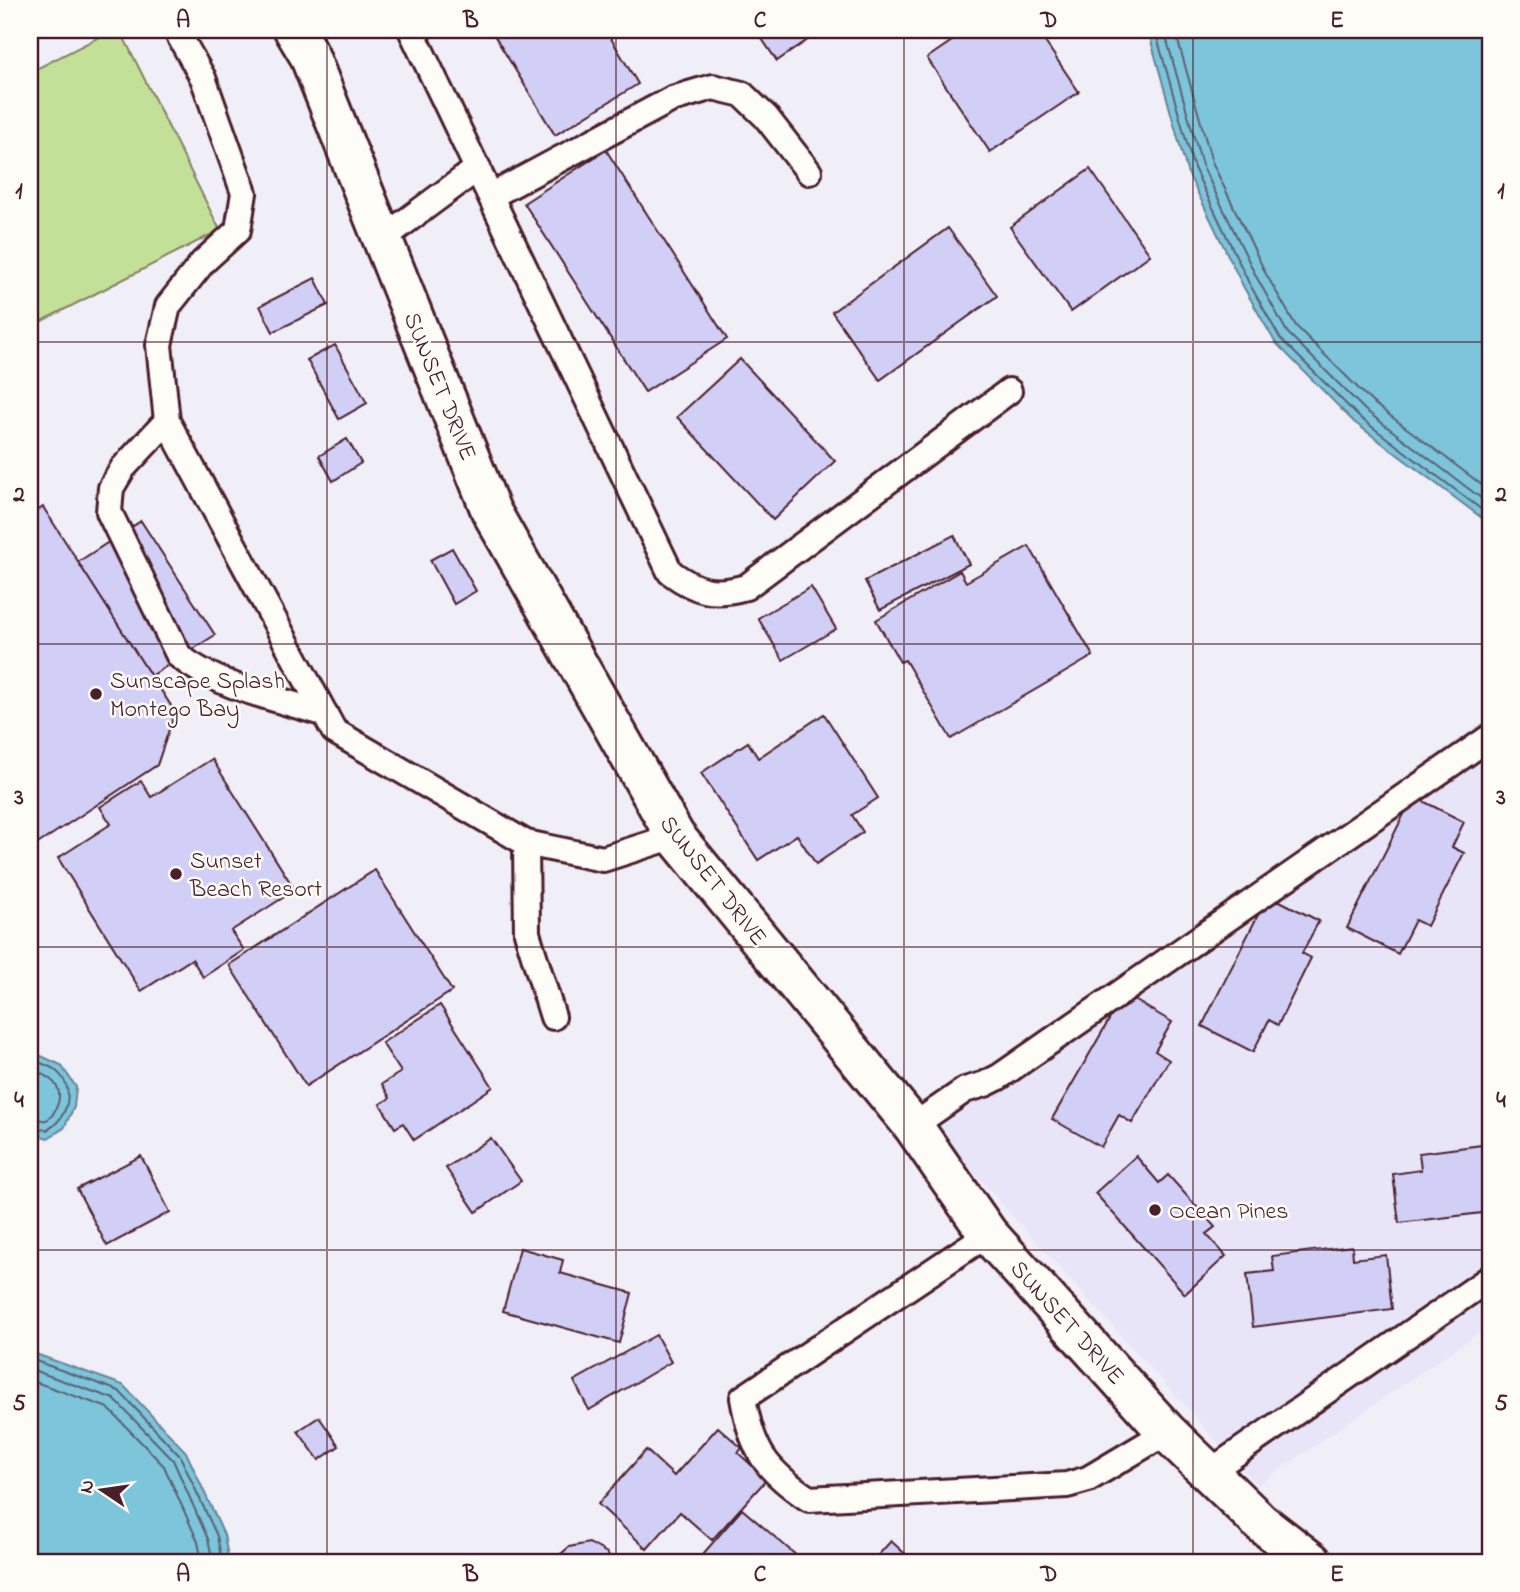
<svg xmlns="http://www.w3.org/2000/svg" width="1520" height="1592" viewBox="0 0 1520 1592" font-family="'Indie Flower',sans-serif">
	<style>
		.built { fill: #e7e5f7 }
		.green { fill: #c2e098; stroke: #868062; stroke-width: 2 }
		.water { fill: #7bc5db; stroke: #678395; stroke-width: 2 }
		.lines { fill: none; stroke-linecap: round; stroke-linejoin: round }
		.shore { stroke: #5e6171; stroke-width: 2 }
		.building { fill: #d2cff7; stroke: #4a1f2b; stroke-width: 2 }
		.service-casing { stroke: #4a1f2b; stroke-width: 30 }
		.minor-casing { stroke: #4a1f2b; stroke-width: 44 }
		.service { stroke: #fdfcf7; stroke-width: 24 }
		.minor { stroke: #fdfcf7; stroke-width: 38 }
		.grid { fill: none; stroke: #4a1f2b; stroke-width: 2; stroke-opacity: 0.55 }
		.poi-dot { fill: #4a1f2b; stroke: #fdfcf7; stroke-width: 2.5 }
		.labels { text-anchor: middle; stroke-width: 5; stroke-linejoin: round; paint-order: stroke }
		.street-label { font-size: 24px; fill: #4a1f2b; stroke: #fdfcf7 }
		.poi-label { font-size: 24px; fill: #4a1f2b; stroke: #fdfcf7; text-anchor: start }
		.neatline { fill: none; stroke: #4a1f2b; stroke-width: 2.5 }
		.grid-label { font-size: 23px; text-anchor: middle; font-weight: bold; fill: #4a1f2b }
	</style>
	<rect width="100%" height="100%" fill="#f0eef7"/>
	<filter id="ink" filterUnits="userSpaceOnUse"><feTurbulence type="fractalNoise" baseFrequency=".0143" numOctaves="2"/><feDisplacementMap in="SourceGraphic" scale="14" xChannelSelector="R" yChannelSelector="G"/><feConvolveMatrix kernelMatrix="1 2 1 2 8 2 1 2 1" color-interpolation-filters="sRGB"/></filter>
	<g filter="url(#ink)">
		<path class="built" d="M1490 717V1325L1257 1485 922 1116Z"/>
		<path class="green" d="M113 30H120L220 230 30 327V72Z"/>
		<g class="water">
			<path d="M1148 30H1490V524L1354 422 1275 342 1243 286 1187 171Z"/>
			<path d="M30 1051 61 1065 76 1087 74 1107 64 1128 48 1138 30 1133Z"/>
			<path d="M30 1352 123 1385 186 1452 224 1535 229 1562H30Z"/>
		</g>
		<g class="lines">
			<g class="shore">
				<path d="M1155 30 1194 168 1249 283 1280 338 1359 417 1490 516"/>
				<path d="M1164 30 1202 165 1257 278 1287 332 1365 410 1490 505"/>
				<path d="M1175 30 1212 162 1266 274 1296 326 1372 402 1490 491"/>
				<path d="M30 1059C37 1062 49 1065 55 1070 77 1087 68 1119 47 1130L30 1127"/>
				<path d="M30 1068C47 1076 67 1084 56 1108 54 1112 52 1119 46 1120 42 1121 34 1118 30 1118"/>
				<path d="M30 1359 119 1391 180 1456 217 1536 222 1562"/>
				<path d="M30 1369 114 1399 173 1460 208 1539 213 1562"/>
				<path d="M30 1380 108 1408 164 1466 198 1542 202 1562"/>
			</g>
		</g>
		<g class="building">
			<path d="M491 30H606L638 84 555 135Z"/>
			<path d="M756 30H822L777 61Z"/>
			<path d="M968 30H1037L1079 92 990 152 927 58Z"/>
			<path d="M606 150 727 339 645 392 524 203Z"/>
			<path d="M1090 169 1150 255 1071 312 1010 227Z"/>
			<path d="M948 228 997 296 880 380 832 312Z"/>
			<path d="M315 278 328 305 273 332 260 306Z"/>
			<path d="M335 345 367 403 339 419 307 360Z"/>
			<path d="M740 359 835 461 773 520 677 417Z"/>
			<path d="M347 439 361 463 333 481 319 456Z"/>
			<path d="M43 507 175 712 157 765 30 849V515Z"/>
			<path d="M141 521 215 635 151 676 78 562Z"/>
			<path d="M954 535 969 564 880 610 865 581Z"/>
			<path d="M1029 546 1093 656 951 739 905 660 900 662 876 620 960 571 966 582Z"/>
			<path d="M452 548 476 591 454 604 430 560Z"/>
			<path d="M811 587 836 629 783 660 758 618Z"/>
			<path d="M824 714 878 798 852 815 863 832 816 864 797 835 758 860 701 773 748 742 758 758Z"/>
			<path d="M212 759 295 890 231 931 244 950 203 977 192 959 141 991 58 858 111 824 100 807 141 781 151 797Z"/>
			<path d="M1413 796 1464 822 1452 847 1464 853 1427 926 1415 920 1398 954 1347 928Z"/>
			<path d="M375 870 452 991 306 1086 229 965Z"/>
			<path d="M1268 895 1319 921 1302 953 1311 958 1278 1025 1269 1020 1253 1052 1202 1026Z"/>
			<path d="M1124 994 1172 1022 1155 1051 1169 1060 1132 1123 1119 1115 1101 1147 1052 1119Z"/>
			<path d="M440 1005 493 1087 414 1140 403 1123 395 1128 380 1104 390 1098 382 1084 401 1072 382 1043Z"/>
			<path d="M491 1138 521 1181 476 1212 446 1168Z"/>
			<path d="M1490 1144V1212L1399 1223 1393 1174 1421 1170 1419 1153Z"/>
			<path d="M141 1156 170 1212 107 1246 77 1189Z"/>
			<path d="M1136 1156 1159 1183 1168 1175 1215 1227 1206 1234 1226 1256 1185 1294 1095 1193Z"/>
			<path d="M1352 1246 1353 1259 1386 1255 1392 1309 1253 1327 1247 1274 1274 1271 1272 1256Z"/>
			<path d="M520 1248 563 1260 560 1273 632 1293 619 1343 503 1311Z"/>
			<path d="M656 1335 671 1362 589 1410 574 1381Z"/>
			<path d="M319 1417 339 1446 319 1460 298 1431Z"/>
			<path d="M718 1427 742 1448 738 1453 767 1479 712 1540 680 1512 647 1549 598 1504 646 1450 674 1476Z"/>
			<path d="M742 1509 804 1562H696Z"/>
			<path d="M891 1541 914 1562H872Z"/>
			<path d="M589 1543 607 1553 612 1562H556L561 1554 569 1547Z"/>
		</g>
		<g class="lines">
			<g class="service-casing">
				<g id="service">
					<path d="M176 30 203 78 244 193 238 230 203 262 168 306 159 345 167 421 334 731 526 843 603 859 675 836"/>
					<path d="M411 30 670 572C697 592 714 596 746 587L1009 391"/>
					<path d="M491 196 672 99 713 87 742 94 766 117 809 172"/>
					<path d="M382 239 478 168"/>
					<path d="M167 421 123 468 111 488 109 512 179 656C217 687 279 699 325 714"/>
					<path d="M526 843 527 933 553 1017"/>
					<path d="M913 1126 965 1090 985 1084 999 1077 1490 737"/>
					<path d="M988 1234 743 1398C752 1450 765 1470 809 1499L1067 1485 1088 1479 1167 1432"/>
					<path d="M1208 1473 1490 1278"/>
				</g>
			</g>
			<g class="minor-casing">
				<path id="minor" d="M294 30 309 55 491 511 675 836 913 1126 988 1234 1167 1432 1260 1522 1312 1562"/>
			</g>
			<use href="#service" class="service"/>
			<use href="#minor" class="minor"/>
		</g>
	</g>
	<path class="grid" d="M327 30V1562M616 30V1562M904 30V1562M1193 30V1562M30 342H1490M30 644H1490M30 947H1490M30 1250H1490"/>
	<g class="poi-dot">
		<circle cx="96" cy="694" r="7"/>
		<circle cx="176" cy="874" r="7"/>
		<circle cx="1155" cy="1210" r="7"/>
	</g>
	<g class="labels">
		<g class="street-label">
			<text transform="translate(441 386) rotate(68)" y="8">SUNSET DRIVE</text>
			<text transform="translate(714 880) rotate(52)" y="8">SUNSET DRIVE</text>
			<text transform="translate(1068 1322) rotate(48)" y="8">SUNSET DRIVE</text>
		</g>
		<g class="poi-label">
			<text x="110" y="688">Sunscape Splash<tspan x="110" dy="28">Montego Bay</tspan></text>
			<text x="190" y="868">Sunset<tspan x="190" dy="28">Beach Resort</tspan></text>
			<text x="1169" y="1218">Ocean Pines</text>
		</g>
	</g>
	<rect width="1520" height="1592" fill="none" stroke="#fdfcf7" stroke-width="77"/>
	<g transform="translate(102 1490) rotate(283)" stroke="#fdfcf7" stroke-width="5" paint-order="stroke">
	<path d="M0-5L12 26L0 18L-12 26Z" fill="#4a1f2b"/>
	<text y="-10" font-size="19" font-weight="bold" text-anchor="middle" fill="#4a1f2b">N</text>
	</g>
	<rect x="38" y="38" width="1444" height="1516" class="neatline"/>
	<g class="grid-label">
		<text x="183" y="27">A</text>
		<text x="471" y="27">B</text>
		<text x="760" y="27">C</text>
		<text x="1049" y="27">D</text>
		<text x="1337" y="27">E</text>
		<text x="19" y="198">1</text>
		<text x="1501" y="198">1</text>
		<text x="19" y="501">2</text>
		<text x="1501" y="501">2</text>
		<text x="19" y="804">3</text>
		<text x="1501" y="804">3</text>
		<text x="19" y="1107">4</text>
		<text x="1501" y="1107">4</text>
		<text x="19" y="1410">5</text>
		<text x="1501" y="1410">5</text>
		<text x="183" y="1581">A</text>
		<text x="471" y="1581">B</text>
		<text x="760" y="1581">C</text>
		<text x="1049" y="1581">D</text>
		<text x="1337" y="1581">E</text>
	</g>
</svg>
